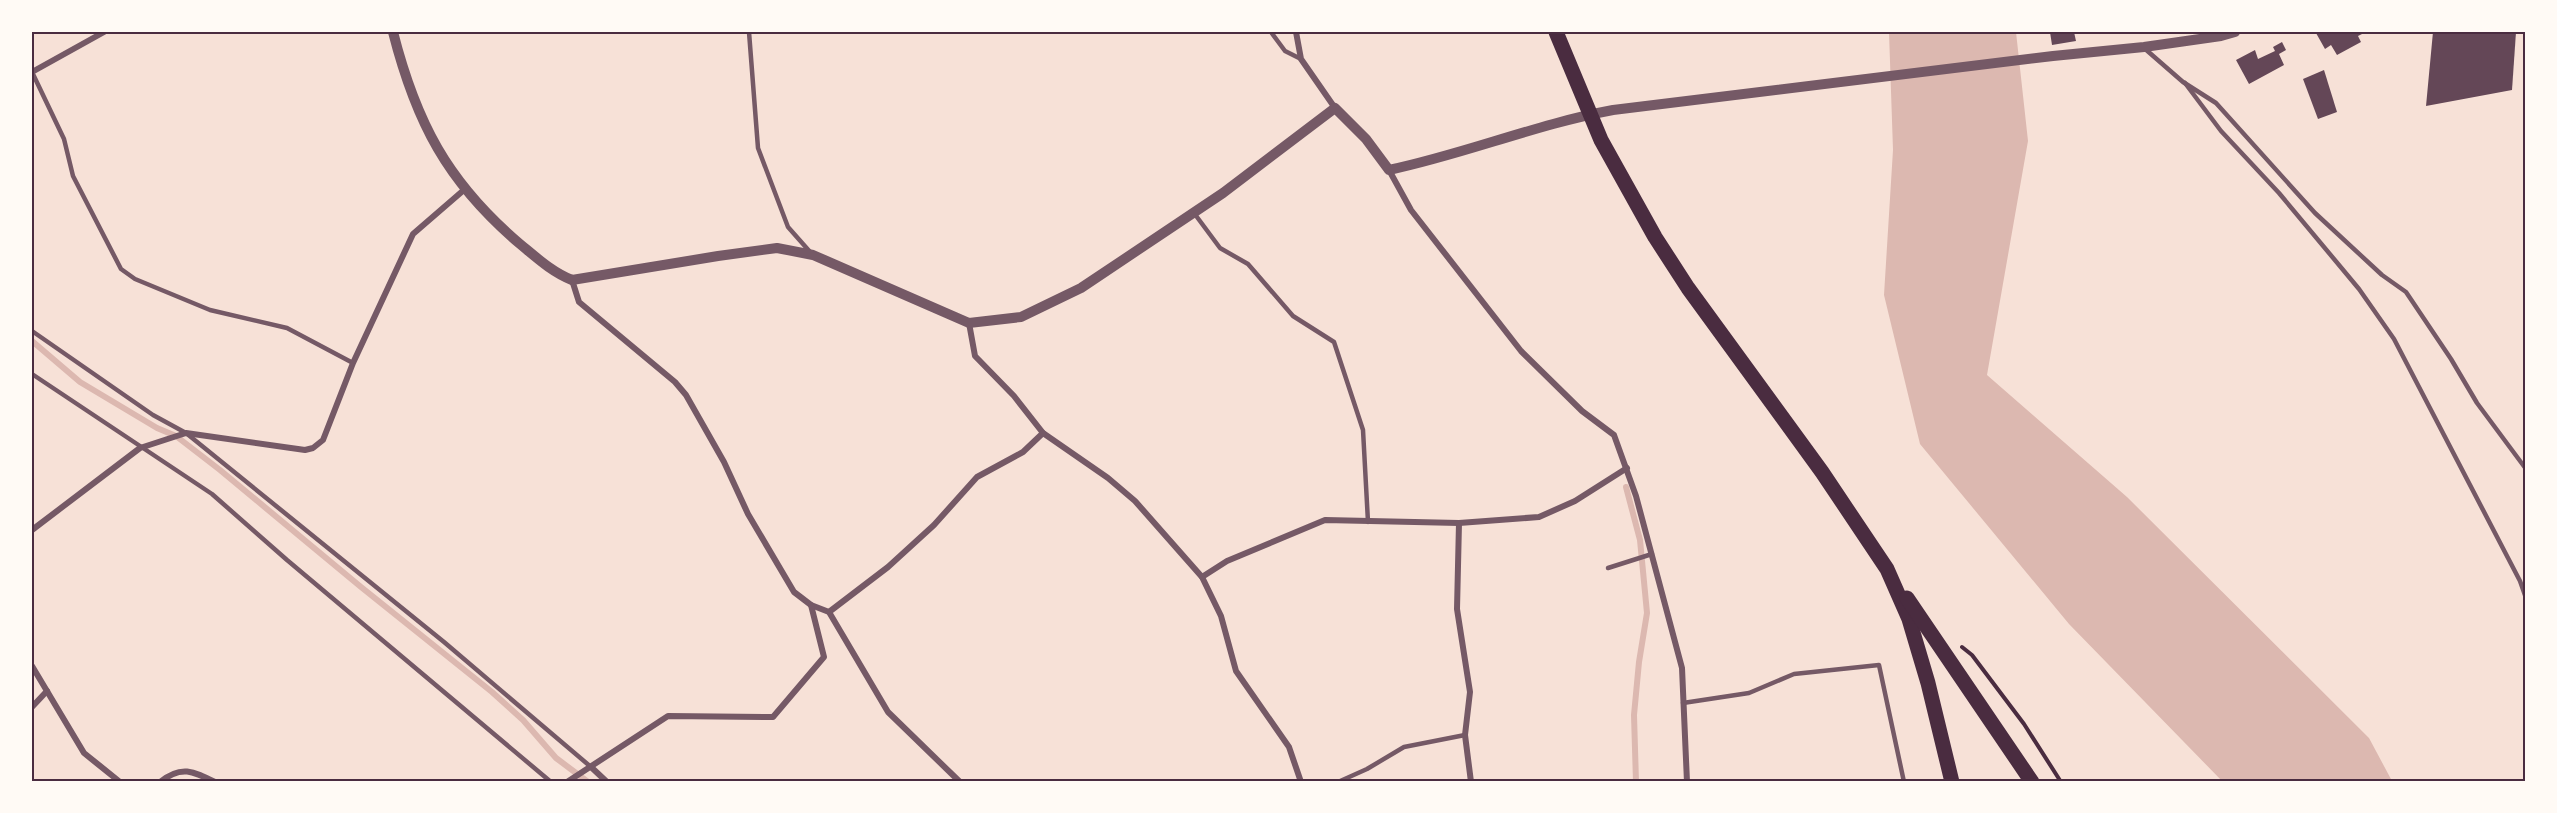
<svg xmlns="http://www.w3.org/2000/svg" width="2557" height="813" viewBox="0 0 2557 813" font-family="'IBM Plex Serif',serif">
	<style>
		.water { fill: #dcb8b0 }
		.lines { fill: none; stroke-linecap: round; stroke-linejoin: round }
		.stream { stroke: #dcb8b0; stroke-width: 6 }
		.building { fill: #644757 }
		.path { stroke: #4a2c40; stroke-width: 4 }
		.service { stroke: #755966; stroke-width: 4.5 }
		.minor { stroke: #755966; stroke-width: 6 }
		.tertiary { stroke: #755966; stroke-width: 10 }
		.trunk { stroke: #4a2c40; stroke-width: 15 }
		.neatline { fill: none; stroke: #4a2c40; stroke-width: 2 }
	</style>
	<rect width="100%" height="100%" fill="#f7e1d7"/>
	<path class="water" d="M1889 32H2016L2028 141 1987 375 2127 497 2369 738 2392 781H2222L2069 624 1920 444 1884 295 1893 150Z"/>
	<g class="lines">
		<g class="stream">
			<path d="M32 341 80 382 157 428 176 436 220 470 361 587 492 692 523 720 556 758 588 782"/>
			<path d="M1626 487 1640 540 1647 613 1639 662 1634 715 1636 782"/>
		</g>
	</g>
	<g class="building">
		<path d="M2050 32H2074L2076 41 2052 45Z"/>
		<path d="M2319 32H2366L2358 36 2361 42 2337 55 2331 45 2325 49 2316 33Z"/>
		<path d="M2433 32H2516L2512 90 2426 106Z"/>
		<path d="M2282 42 2286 50 2279 54 2284 65 2249 84 2236 60 2255 50 2258 59 2275 51 2273 47Z"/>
		<path d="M2324 70 2337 112 2318 119 2303 79Z"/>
	</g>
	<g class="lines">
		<path class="path" d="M1962 647 1972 655 2024 724 2061 782"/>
		<g class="service">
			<path d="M749 32 758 148 788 227 811 253"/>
			<path d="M1271 32 1285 51 1301 59"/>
			<path d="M2144 48 2183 82 2216 103 2315 213 2382 275 2406 292 2451 359 2477 403 2526 469"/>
			<path d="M32 72 64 139 73 176 121 269 135 279 210 310 287 328 353 363"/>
			<path d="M2185 83 2221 131 2279 193 2359 289 2394 339 2520 581 2526 598"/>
			<path d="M1194 213 1220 248 1248 264 1293 316 1334 342 1363 430 1368 522"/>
			<path d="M32 331 153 415 186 433 444 642 591 767"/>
			<path d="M32 374 212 494 287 560 551 782"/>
			<path d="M1608 568 1652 554"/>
			<path d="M1683 703 1749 693 1794 674 1879 665 1904 782"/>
			<path d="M1338 782 1367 769 1404 747 1465 735"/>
		</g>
		<g class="minor">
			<path d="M1296 32 1301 59 1335 108"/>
			<path d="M32 72 104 32"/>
			<path d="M1389 170 1411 210 1521 351 1582 411 1614 435 1636 496 1682 668 1687 782"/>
			<path d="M572 280 579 302 675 382 686 395 724 462 748 514 794 592 811 605 829 612 888 712 960 782"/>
			<path d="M969 323 975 356 1014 396 1043 433 1108 478 1135 501 1202 577 1221 616 1236 671 1289 747 1301 782"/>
			<path d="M1459 523 1457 609 1470 692 1465 735 1471 782"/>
			<path d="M32 530 140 448 186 433 305 450 313 448 323 440 353 363 413 234 465 189"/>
			<path d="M1202 577 1227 561 1325 520 1459 523 1539 517 1575 501 1627 468"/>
			<path d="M829 612 888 567 934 525 977 477 1023 452 1043 433"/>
			<path d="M32 666 84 753 120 782"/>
			<path d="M32 707 47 691"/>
			<path d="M591 767 607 782"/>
			<path d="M160 782C181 765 193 771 215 782"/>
			<path d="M567 782 668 716 773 717 824 657 811 605"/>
		</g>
		<path class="tertiary" d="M393 32C416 122 447 182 520 244 537 258 552 272 572 280L718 256 777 248 813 255 969 323 1021 317 1081 288 1223 193 1335 108 1366 139 1389 170C1465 154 1537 124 1613 110L2053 56 2144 47 2221 36 2235 32"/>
		<g class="trunk">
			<path d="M1556 32 1601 140 1655 237 1688 288 1822 472 1887 569 1909 619 1928 683 1952 782"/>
			<path d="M1907 598 2032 782"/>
		</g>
	</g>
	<rect width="2557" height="813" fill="none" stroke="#fffaf5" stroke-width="66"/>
	<rect x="33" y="33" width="2491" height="747" class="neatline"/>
</svg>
